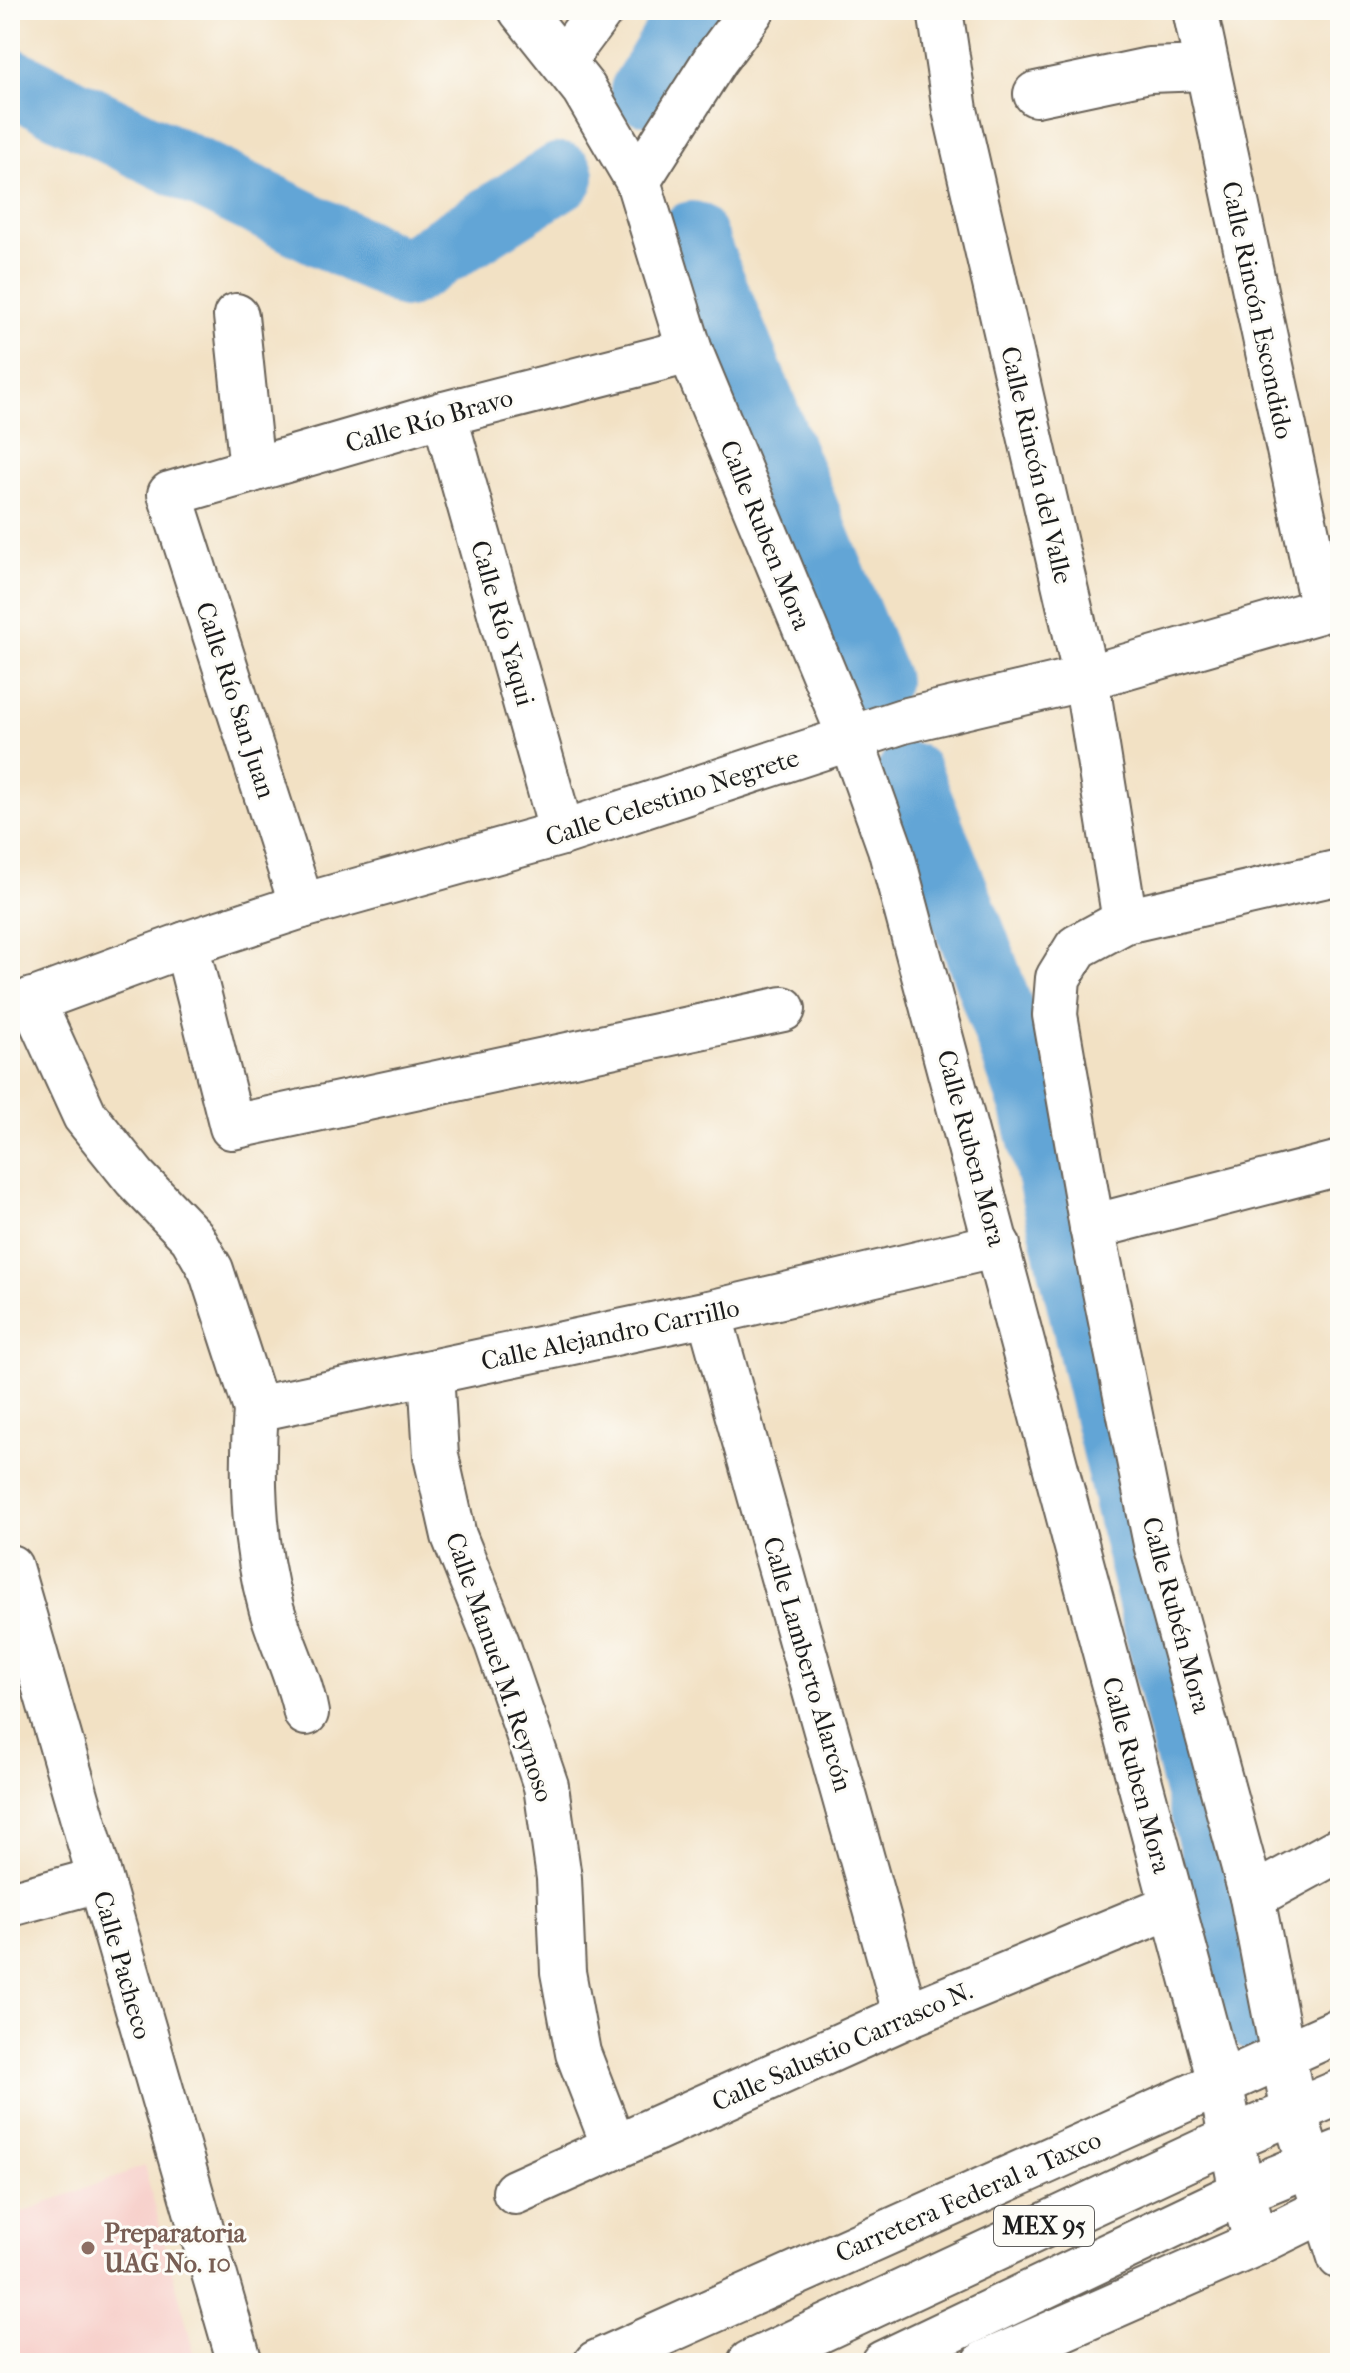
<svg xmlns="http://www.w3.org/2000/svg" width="1350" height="2373" viewBox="0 0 1350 2373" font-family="'IM FELL French Canon',serif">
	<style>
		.built { fill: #f7d0cb }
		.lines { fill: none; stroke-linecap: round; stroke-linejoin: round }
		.river { stroke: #62a5d6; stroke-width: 68 }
		.minor-casing { stroke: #676157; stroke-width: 48 }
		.major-casing { stroke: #676157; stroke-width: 48 }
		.minor { stroke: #fff; stroke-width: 44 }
		.major { stroke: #fff; stroke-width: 44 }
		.education-dot { fill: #8d6e63; stroke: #fdfcf7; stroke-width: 3 }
		.labels { text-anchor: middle; stroke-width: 6; stroke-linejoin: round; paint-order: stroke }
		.shield { fill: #fdfcf7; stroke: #605f5e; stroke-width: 2 }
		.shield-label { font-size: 24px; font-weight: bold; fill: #1c1c1c }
		.street-label { font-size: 26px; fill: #1c1c1c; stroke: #fdfcf7 }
		.education-label { font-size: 26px; font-weight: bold; fill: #785e54; stroke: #fdfcf7; text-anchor: start }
	</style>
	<rect width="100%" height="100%" fill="#fdfcf7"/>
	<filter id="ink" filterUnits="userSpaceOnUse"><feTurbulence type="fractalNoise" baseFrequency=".0125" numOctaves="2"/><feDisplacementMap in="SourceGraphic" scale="16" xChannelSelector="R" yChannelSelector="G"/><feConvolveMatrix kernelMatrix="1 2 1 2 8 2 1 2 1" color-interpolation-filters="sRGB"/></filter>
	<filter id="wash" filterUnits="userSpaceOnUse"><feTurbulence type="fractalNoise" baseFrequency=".006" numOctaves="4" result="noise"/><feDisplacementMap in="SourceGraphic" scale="32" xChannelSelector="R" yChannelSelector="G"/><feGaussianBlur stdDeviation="1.8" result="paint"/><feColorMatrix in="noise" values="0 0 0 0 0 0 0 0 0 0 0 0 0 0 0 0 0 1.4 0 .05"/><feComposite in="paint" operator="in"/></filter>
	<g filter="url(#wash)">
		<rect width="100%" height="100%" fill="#f2e1c4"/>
		<path class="built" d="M144 2166 197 2363H10V2217Z"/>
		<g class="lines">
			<g class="river">
				<path d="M10 81 406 274 561 176"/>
				<path d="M644 91 693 10"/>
				<path d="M692 235 875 681"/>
				<path d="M909 776 976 945 1033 1103 1182 1729 1260 2020"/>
			</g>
		</g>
	</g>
	<g filter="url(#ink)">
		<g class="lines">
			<g class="minor-casing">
				<g id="minor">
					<path d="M521 10 584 89 638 181 690 351 851 739 890 848 1220 2082 1242 2192 1257 2243"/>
					<path d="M940 10 955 110 1086 678 1125 921"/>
					<path d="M1195 10 1323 609"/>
					<path d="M563 61 601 10"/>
					<path d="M1036 94 1149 70 1205 68"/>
					<path d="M638 181 715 60 752 10"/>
					<path d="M236 316 252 470"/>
					<path d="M444 414 562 833"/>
					<path d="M1340 872 1125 921 1077 947 1058 978 1055 1015 1092 1227 1156 1544 1252 1897 1294 2112 1340 2257"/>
					<path d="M302 906 170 494 444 414 690 351"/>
					<path d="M186 944 232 1127 783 1009"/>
					<path d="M32 1000 85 1116 135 1178 192 1237 211 1270 256 1409"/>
					<path d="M10 1009 186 944 302 906 562 833 903 721 1086 678 1340 605"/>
					<path d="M1092 1227 1340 1163"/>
					<path d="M709 1313 906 2016"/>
					<path d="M431 1373 436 1456 454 1536 497 1643 546 1786 559 1878 563 1972 578 2053 614 2146"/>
					<path d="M10 1567 240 2363"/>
					<path d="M306 1713C299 1675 281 1643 271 1607 253 1542 251 1476 256 1409L709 1313 998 1245"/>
					<path d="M1252 1897 1340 1849"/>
					<path d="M10 1904 98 1880"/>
					<path d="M515 2192 906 2016 1172 1906"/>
					<path d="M596 2363 1340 2030"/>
					<path d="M985 2363 1257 2243 1340 2202"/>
				</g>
			</g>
			<g class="major-casing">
				<g id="major">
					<path d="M750 2363 1232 2138 1340 2092"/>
					<path d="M883 2363 1242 2192 1340 2152"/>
				</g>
			</g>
			<use href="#minor" class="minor"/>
			<use href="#major" class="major"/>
		</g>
	</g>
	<circle class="education-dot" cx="88" cy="2248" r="8"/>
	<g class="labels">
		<rect class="shield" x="994" y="2206" width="100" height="40" rx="6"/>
		<g class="shield-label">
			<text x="1044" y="2234">MEX 95</text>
		</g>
		<g class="street-label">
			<text transform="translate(1258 310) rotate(78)" y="9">Calle Rincón Escondido</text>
			<text transform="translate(429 420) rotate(-16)" y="9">Calle Río Bravo</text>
			<text transform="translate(1037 465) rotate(77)" y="9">Calle Rincón del Valle</text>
			<text transform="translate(766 535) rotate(68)" y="9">Calle Ruben Mora</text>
			<text transform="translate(503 623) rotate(74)" y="9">Calle Río Yaqui</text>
			<text transform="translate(236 700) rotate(72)" y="9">Calle Río San Juan</text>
			<text transform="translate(672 797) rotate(-18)" y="9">Calle Celestino Negrete</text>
			<text transform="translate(972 1148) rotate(75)" y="9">Calle Ruben Mora</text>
			<text transform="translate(610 1334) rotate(-12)" y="9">Calle Alejandro Carrillo</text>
			<text transform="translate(1177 1615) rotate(75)" y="9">Calle Rubén Mora</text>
			<text transform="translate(808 1664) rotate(74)" y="9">Calle Lamberto Alarcón</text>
			<text transform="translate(500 1667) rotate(71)" y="9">Calle Manuel M. Reynoso</text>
			<text transform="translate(1137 1775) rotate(75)" y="9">Calle Ruben Mora</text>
			<text transform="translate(123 1965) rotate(74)" y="9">Calle Pacheco</text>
			<text transform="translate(842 2046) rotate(-24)" y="9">Calle Salustio Carrasco N.</text>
			<text transform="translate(968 2196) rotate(-24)" y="9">Carretera Federal a Taxco</text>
		</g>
		<g class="education-label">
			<text x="104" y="2242">Preparatoria<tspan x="104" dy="30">UAG No. 10</tspan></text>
		</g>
	</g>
	<rect width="1350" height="2373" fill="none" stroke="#fdfcf7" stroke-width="40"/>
</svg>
